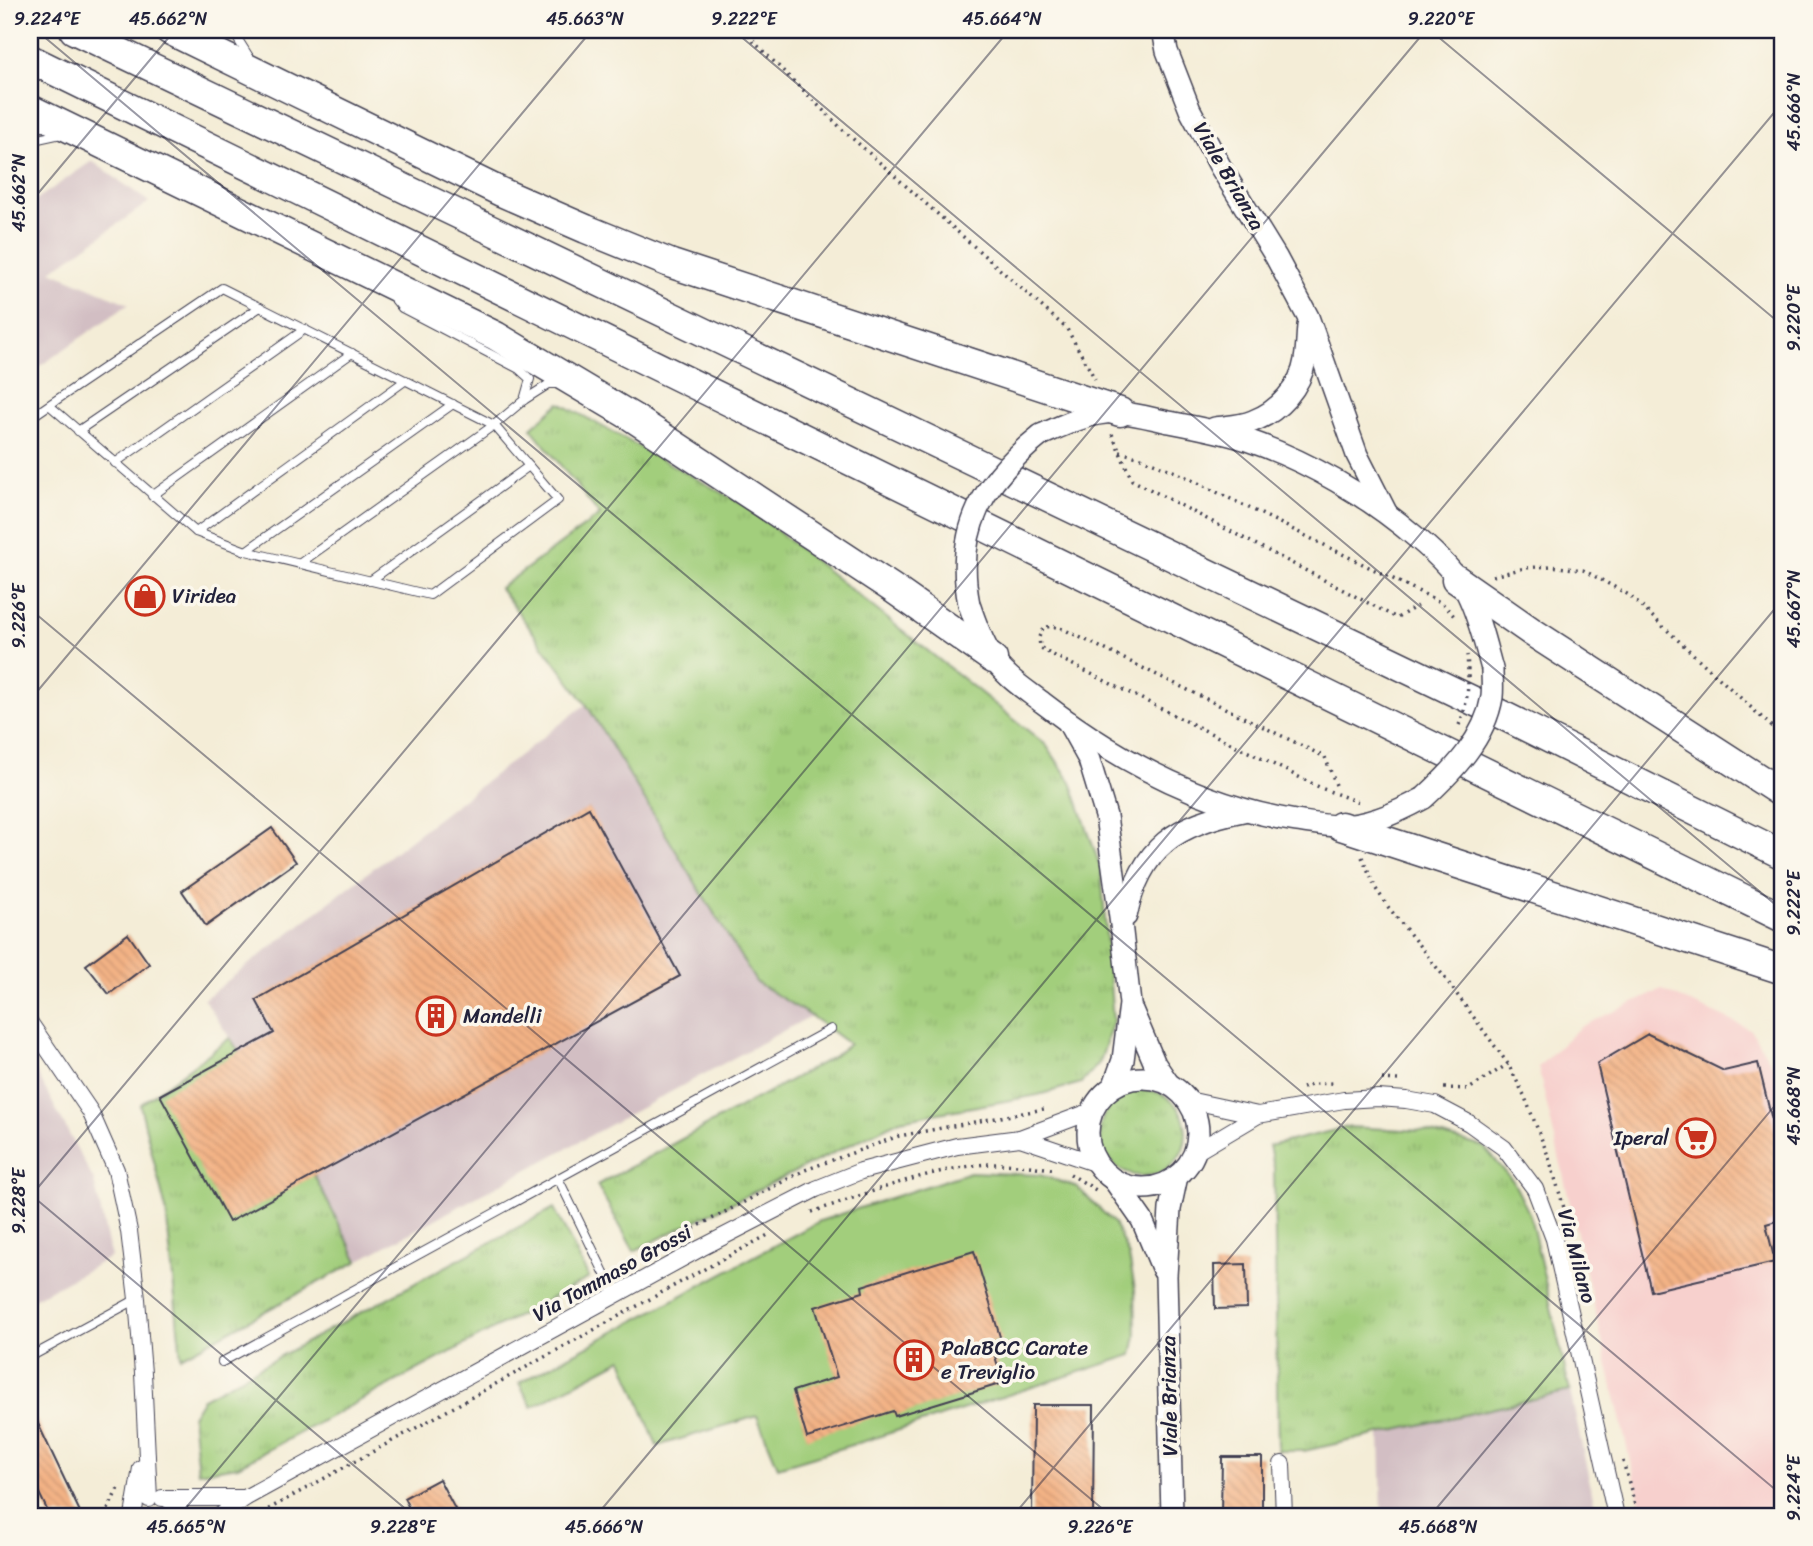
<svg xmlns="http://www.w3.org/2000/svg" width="1813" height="1546" viewBox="0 0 1813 1546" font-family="Sriracha,sans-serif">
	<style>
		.built { fill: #f7d0cd }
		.industrial { fill: #d2bec3 }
		.grass { fill: url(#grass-tufts); stroke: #62785b; stroke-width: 2 }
		.pitch { fill: #a2ce7b; stroke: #62785b; stroke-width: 2 }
		.building { fill: url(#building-back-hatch) }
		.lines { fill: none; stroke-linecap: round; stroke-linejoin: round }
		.lane-casing { stroke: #424052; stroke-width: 10 }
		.street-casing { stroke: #424052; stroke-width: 18 }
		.secondary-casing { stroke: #424052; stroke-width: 24 }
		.highway-casing { stroke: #424052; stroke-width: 31 }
		.path { stroke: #424052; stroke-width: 3.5; stroke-dasharray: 2 5; stroke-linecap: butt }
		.lane { stroke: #fff; stroke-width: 8 }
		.street { stroke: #fff; stroke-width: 16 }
		.secondary { stroke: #fff; stroke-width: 21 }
		.highway { stroke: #fff; stroke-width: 28 }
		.secondary-bridge-casing { stroke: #424052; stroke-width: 24; stroke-linecap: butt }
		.path-bridge { stroke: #424052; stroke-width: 3.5; stroke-dasharray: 2 5; stroke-linecap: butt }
		.secondary-bridge { stroke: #fff; stroke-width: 21 }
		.ticks { fill: none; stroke: #22223b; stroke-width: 2; stroke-opacity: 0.45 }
		.labels { text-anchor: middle; stroke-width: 7; stroke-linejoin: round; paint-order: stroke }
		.street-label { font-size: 21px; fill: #22223b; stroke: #fbf7ec }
		.poi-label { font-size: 21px; fill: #22223b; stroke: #fbf7ec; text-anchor: start }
		.neatline { fill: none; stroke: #22223b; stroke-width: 2.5 }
		.ticks-label { font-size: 18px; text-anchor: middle; fill: #22223b }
	</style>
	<defs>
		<pattern id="grass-tufts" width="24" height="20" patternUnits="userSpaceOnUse" patternTransform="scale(1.75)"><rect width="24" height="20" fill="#a2ce7b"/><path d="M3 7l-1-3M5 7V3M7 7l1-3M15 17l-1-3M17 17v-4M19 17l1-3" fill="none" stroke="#8bb16b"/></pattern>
		<pattern id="building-back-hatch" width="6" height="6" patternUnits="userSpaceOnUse" patternTransform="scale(1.75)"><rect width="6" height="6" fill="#f3b285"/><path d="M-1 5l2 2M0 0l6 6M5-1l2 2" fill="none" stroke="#d09974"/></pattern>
	</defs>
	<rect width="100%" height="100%" fill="#fbf7ec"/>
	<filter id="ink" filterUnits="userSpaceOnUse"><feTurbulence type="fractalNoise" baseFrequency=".0143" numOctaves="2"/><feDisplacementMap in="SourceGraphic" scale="14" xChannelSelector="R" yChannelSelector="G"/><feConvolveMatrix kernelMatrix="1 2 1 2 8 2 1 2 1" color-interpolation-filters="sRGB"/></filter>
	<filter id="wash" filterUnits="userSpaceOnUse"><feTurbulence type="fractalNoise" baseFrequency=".00686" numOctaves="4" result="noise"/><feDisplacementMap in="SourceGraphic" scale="28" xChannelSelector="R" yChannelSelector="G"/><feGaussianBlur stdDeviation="1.57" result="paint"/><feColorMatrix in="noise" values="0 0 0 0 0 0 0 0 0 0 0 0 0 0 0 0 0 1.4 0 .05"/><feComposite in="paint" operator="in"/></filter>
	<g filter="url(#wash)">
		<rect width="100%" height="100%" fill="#f4edd7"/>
		<path class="built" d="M1662 990 1750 1029 1783 1082V1343L1771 1349 1783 1383V1516H1643L1538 1067 1580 1027Z"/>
		<g class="industrial">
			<path d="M92 161 149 202 51 271 129 304 30 373V204Z"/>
			<path d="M586 704 756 982 811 1016 358 1261 292 1132 204 999Z"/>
			<path d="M30 1060 94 1181 111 1257 30 1301Z"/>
			<path d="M1570 1391 1597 1516H1382L1380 1434Z"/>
		</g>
		<g class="grass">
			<path d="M560 403 746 506 1046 745 1071 782 1101 869 1113 1021 1100 1062 1081 1083 1038 1095 900 1120 634 1251 597 1185 833 1057 849 1044 811 1016 756 982 586 704 500 588 600 515 531 428Z"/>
			<path d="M230 1038 292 1132 358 1261 181 1357 166 1210 140 1105Z"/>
			<circle cx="1143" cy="1133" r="43"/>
			<path d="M1348 1127 1424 1131 1484 1147 1513 1181 1530 1215 1570 1391 1304 1451H1278L1274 1167 1269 1146Z"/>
			<path d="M554 1208 589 1278 238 1466 198 1472 192 1416 203 1398Z"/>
		</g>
		<path class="pitch" d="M970 1172 1040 1175 1077 1187 1114 1223 1129 1256 1135 1289 1136 1336 1132 1355 865 1441 778 1467 757 1416 657 1446 622 1359 532 1407 519 1383 820 1221Z"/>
		<g id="blocks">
			<g class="building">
				<path d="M589 808 680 976 229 1222 160 1095 274 1033 256 1000Z"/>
				<path d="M272 828 296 862 206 926 182 891Z"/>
				<path d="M128 934 149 964 109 994 86 965Z"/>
				<path d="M1648 1034 1724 1071 1758 1063 1783 1165V1219L1766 1224 1775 1262 1651 1291 1597 1064Z"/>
				<path d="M974 1251 1001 1340 991 1343 1003 1383 895 1416 893 1411 807 1438 793 1391 837 1377 815 1307 863 1292 862 1286Z"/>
				<path d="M1246 1264 1247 1308 1215 1309 1214 1265Z"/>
				<path d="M1033 1405H1094L1093 1516H1032Z"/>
				<path d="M30 1407 82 1516H50L30 1474Z"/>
				<path d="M1222 1457H1262V1516H1221Z"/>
				<path d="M439 1479 455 1509 443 1516H413L404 1498Z"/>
			</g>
		</g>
	</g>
	<g filter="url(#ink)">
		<use href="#blocks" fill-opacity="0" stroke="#424052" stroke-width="2"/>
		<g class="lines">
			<g class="lane-casing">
				<g id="lane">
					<path d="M232 30 251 60"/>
					<path d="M30 137 38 139 61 134"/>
					<path d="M393 297 402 308 519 369 530 379 524 400"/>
					<path d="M30 418 49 405 222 288 494 425 558 500 430 595 246 551 196 532 49 405"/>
					<path d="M78 431 260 307"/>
					<path d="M115 463 305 329"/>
					<path d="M152 496 352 353"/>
					<path d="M196 532 406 380"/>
					<path d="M246 551 453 404"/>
					<path d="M299 564 494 425 524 400 549 384H560"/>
					<path d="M370 581 529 466"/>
					<path d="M558 1178 615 1295"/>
					<path d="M30 1357 137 1299"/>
					<path d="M222 1362 831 1029"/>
				</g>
			</g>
			<g class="street-casing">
				<g id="street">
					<path d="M30 1023 90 1111 116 1170 129 1231 137 1299 143 1373 149 1499"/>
					<path d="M1188 1100 1258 1115"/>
					<path d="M1020 1138 1097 1164"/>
					<path d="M1194 1153 1258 1115 1344 1100 1378 1098 1406 1100 1435 1105 1469 1123 1504 1148 1535 1189 1554 1239 1616 1516"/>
					<path d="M1282 1464 1284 1516"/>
					<path d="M162 1498H166L179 1508 180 1516"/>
					<path d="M166 1498H245"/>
					<path d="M133 1516 141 1468"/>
					<path d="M220 1516 245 1498 701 1248 816 1189 861 1171 957 1146 1020 1138 1092 1111"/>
				</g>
			</g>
			<g class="secondary-casing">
				<g id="secondary">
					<path d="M1163 30 1167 51 1190 110 1221 168 1276 257 1308 317 1357 455 1386 512"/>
					<path d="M1215 428C1228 426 1241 426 1253 421 1278 412 1301 387 1305 360 1307 349 1307 337 1308 326"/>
					<path d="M1041 435C1066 424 1094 410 1122 413 1138 414 1154 419 1169 422 1195 427 1222 432 1247 440 1308 461 1368 496 1417 538 1435 553 1455 572 1467 593 1479 617 1485 644 1492 669"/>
					<path d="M969 604C975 622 982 641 992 657 1004 676 1026 690 1043 703 1117 760 1204 806 1296 821 1310 823 1325 826 1339 826 1367 826 1399 812 1424 798"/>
					<path d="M1069 724 1089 760 1106 816 1122 932 1130 1004 1123 1060 1114 1085"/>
					<path d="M1126 916C1141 846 1177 824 1243 811"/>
					<path d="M1132 1010 1155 1064 1168 1083"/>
					<circle cx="1143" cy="1133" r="55"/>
					<path d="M1114 1180 1142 1220 1163 1270"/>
					<path d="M1172 1516 1166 1276 1170 1209 1177 1176"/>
				</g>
			</g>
			<g class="highway-casing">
				<g id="highway">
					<path d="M74 30 1482 705 1783 855"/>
					<path d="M169 30 501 192 586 229 672 264 1120 412"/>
					<path d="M30 59 1783 918"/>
					<path d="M30 109 496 336 632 417 892 588 993 659"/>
					<path d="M1456 579 1532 632 1783 794"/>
					<path d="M1341 826 1783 970"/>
				</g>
			</g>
			<g class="path">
				<path d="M744 30 754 42 843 130 1067 329 1095 379"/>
				<path d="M1112 434 1132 480 1397 618 1417 606"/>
				<path d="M1120 452 1141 458 1178 473 1442 603 1455 617"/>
				<path d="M1493 576 1525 568 1550 566 1583 570 1629 595 1783 737"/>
				<path d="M1336 785 1325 757 1063 629 1052 626 1043 628 1039 637 1040 647 1047 652 1321 788 1358 802 1361 801"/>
				<path d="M1362 857 1376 889 1389 908 1442 974 1508 1064 1524 1095 1549 1158 1570 1228"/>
				<path d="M1382 1079 1398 1080"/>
				<path d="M1302 1088 1314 1084 1332 1083"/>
				<path d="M1444 1088 1469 1089 1508 1064"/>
				<path d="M1070 1174 1096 1190"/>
				<path d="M812 1212C866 1194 921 1172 978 1165 1002 1162 1028 1166 1053 1169"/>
				<path d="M627 1267 704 1223 805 1170 899 1136 1044 1109"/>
				<path d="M1623 1461 1638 1516"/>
				<path d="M105 1516 119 1486"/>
				<path d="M256 1516 699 1272 768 1235"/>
			</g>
			<use href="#lane" class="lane"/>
			<use href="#street" class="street"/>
			<use href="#secondary" class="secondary"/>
			<use href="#highway" class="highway"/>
			<g class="secondary-bridge-casing">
				<g id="secondary-bridge">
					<path d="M969 604C954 529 984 480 1041 435"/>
					<path d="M1424 798C1453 771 1485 739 1492 697 1493 688 1492 678 1492 669"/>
				</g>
			</g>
			<path class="path-bridge" d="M1459 725C1469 702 1469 680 1467 655"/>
			<use href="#secondary-bridge" class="secondary-bridge"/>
		</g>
	</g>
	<path class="ticks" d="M36 30 1783 1496M733 30 1783 911M1430 30 1783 326M30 203 175 30M30 609 1111 1516M30 700 592 30M30 1194 414 1516M30 1197 1009 30M179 1516 1426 30M596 1516 1783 102M1013 1516 1783 599M1430 1516 1783 1096"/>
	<defs>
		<g id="shop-ring" transform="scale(2.0125)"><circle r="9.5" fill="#fbf7ec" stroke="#c8321e" stroke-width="1.5"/><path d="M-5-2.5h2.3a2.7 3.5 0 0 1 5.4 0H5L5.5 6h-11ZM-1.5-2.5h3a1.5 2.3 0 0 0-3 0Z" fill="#c8321e"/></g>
		<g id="building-ring" transform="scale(2.0125)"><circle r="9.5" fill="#fbf7ec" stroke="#c8321e" stroke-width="1.5"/><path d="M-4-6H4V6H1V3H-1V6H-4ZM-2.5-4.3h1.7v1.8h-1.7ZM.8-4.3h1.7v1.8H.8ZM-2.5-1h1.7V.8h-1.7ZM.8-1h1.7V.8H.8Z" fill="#c8321e"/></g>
		<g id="supermarket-ring" transform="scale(2.0125)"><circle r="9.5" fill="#fbf7ec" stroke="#c8321e" stroke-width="1.5"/><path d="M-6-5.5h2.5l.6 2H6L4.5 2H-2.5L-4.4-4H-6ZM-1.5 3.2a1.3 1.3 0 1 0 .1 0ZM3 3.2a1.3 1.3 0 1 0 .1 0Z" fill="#c8321e"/></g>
	</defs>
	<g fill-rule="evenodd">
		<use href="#shop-ring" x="145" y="596"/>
		<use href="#building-ring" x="436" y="1016"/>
		<use href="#supermarket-ring" x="1696" y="1138"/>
		<use href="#building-ring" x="914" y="1360"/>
	</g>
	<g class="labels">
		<g class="street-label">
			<text transform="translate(1229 176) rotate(60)" y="7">Viale Brianza</text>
			<text transform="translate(1577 1256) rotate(75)" y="7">Via Milano</text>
			<text transform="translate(612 1273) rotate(-29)" y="7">Via Tommaso Grossi</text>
			<text transform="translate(1169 1396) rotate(-91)" y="7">Viale Brianza</text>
		</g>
		<g class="poi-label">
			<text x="172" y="603">Viridea</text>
			<text x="463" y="1023">Mandelli</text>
			<text x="1669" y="1145" text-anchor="end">Iperal</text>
			<text x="941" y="1355">PalaBCC Carate<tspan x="941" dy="24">e Treviglio</tspan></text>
		</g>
	</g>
	<rect width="1813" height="1546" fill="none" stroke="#fbf7ec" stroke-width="77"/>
	<rect x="38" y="38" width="1736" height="1470" class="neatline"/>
	<g class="ticks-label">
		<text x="47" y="25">9.224°E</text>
		<text x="168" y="25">45.662°N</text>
		<text x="585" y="25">45.663°N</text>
		<text x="744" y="25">9.222°E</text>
		<text x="1002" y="25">45.664°N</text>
		<text x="1441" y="25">9.220°E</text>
		<text transform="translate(1794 112) rotate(-90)" y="6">45.666°N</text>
		<text transform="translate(19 193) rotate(-90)" y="6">45.662°N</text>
		<text transform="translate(1794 318) rotate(-90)" y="6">9.220°E</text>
		<text transform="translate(1794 609) rotate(-90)" y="6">45.667°N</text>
		<text transform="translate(19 616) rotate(-90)" y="6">9.226°E</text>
		<text transform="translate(1794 903) rotate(-90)" y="6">9.222°E</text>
		<text transform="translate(1794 1106) rotate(-90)" y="6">45.668°N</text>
		<text transform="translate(19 1201) rotate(-90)" y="6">9.228°E</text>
		<text transform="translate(1794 1488) rotate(-90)" y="6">9.224°E</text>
		<text x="186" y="1533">45.665°N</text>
		<text x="403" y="1533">9.228°E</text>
		<text x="604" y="1533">45.666°N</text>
		<text x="1100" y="1533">9.226°E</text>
		<text x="1438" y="1533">45.668°N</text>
	</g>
</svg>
